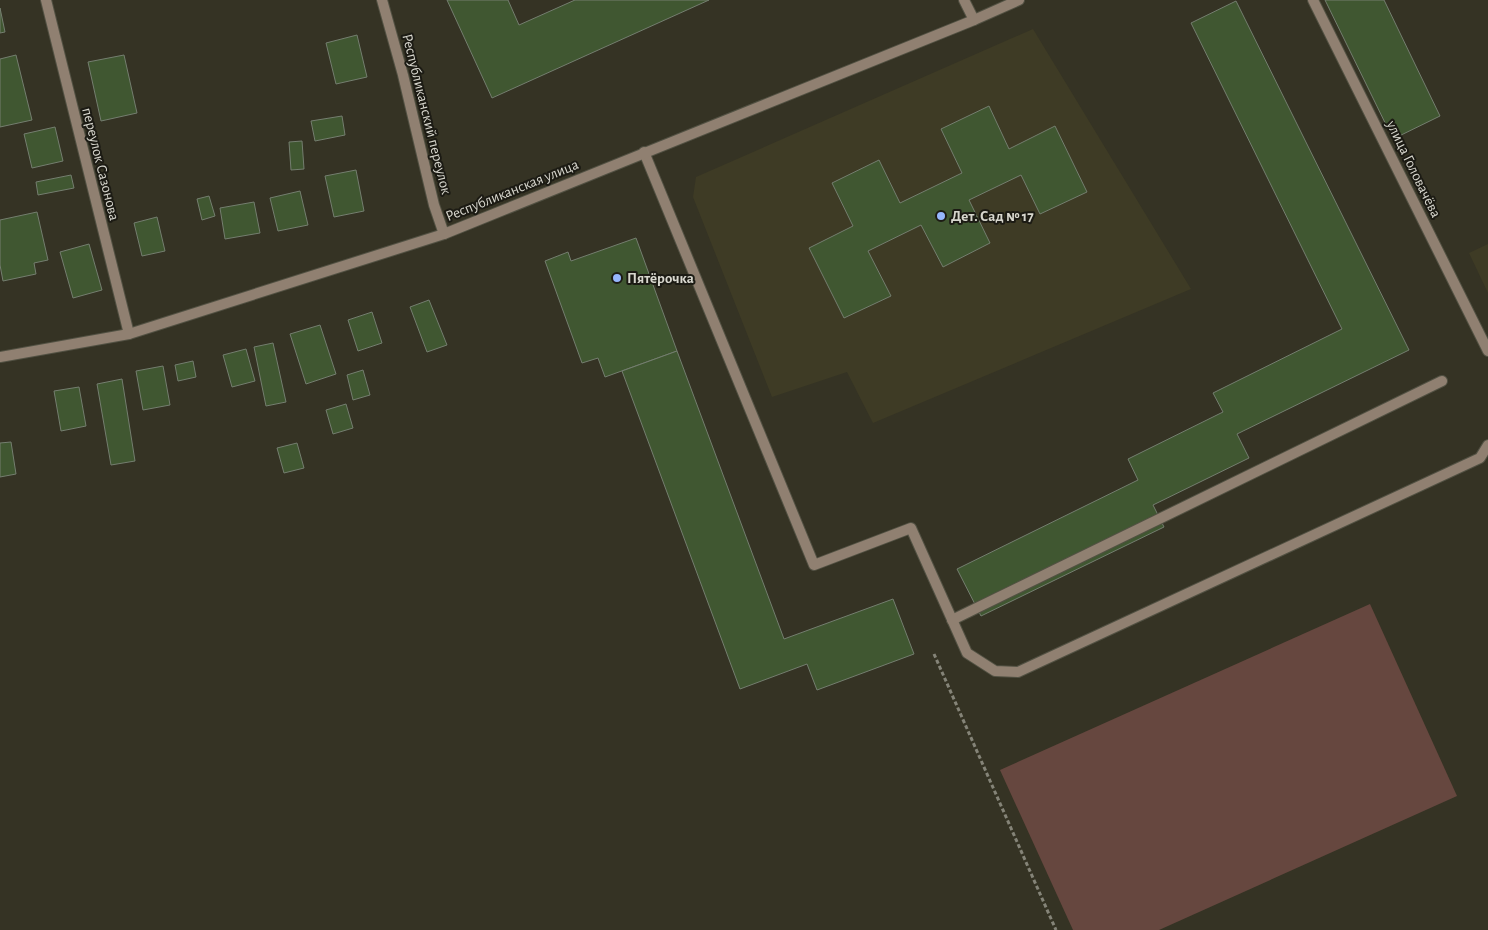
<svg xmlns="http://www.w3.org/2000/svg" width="1488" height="930" viewBox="0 0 1488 930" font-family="'Alegreya Sans',sans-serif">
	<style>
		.built { fill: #3e3b25 }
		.green { fill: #66473f }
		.building { fill: #405731; stroke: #747e6f }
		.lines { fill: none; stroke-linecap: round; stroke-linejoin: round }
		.service-casing { stroke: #525143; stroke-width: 12 }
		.minor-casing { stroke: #525143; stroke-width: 12 }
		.tertiary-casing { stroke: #525143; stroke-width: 12 }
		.path { stroke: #858478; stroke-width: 3; stroke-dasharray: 4 2.5; stroke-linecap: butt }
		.service { stroke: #908071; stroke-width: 10 }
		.minor { stroke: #908071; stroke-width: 10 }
		.tertiary { stroke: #908071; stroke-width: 10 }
		.poi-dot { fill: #96b6fd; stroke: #1c1b14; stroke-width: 2 }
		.labels { text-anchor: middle; stroke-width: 4; stroke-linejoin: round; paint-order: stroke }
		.street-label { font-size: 15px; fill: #d8d7ce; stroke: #1c1b14 }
		.poi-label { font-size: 15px; font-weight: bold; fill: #d8d7ce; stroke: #1c1b14; text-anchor: start }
	</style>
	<rect width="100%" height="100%" fill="#353324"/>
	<g class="built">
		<path d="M1033 29 1191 289 873 423 847 372 772 397 693 197 696 177Z"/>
		<path d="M1488 244V293L1469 253Z"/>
	</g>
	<path class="green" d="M1370 604 1457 796 1159 930H1073L1000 770Z"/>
	<g class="building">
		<path d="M447 0H508L519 25 575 0H709L492 98Z"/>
		<path d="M1325 0H1384L1440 116 1393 139Z"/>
		<path d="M1236 1 1409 350 1237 434 1249 458 1153 505 1164 527 981 616 957 569 1138 480 1128 459 1223 412 1213 393 1342 329 1191 23Z"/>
		<path d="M0 8 5 32 0 33Z"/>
		<path d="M357 35 367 77 336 84 326 43Z"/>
		<path d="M16 55 32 120 0 127V59Z"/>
		<path d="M124 55 137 113 101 121 88 62Z"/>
		<path d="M989 106 1009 149 1055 126 1087 192 1040 214 1021 175 969 200 990 243 943 267 921 225 868 251 891 296 844 318 809 248 853 226 832 183 879 160 900 203 962 173 941 129Z"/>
		<path d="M342 116 345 135 315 141 311 121Z"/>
		<path d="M55 127 63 161 32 168 24 134Z"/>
		<path d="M302 141 304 169 291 170 289 142Z"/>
		<path d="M356 170 364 211 334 217 325 176Z"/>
		<path d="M71 175 74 188 38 195 36 182Z"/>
		<path d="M300 191 308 225 278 231 270 198Z"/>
		<path d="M209 196 215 216 202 220 197 199Z"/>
		<path d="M254 202 260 233 225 239 220 208Z"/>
		<path d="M37 212 48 260 34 263 36 274 3 281 0 265V220Z"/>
		<path d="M157 217 165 251 142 256 134 223Z"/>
		<path d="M636 238 677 351 605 377 598 358 582 363 545 261 568 252 571 261Z"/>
		<path d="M89 244 102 290 73 298 60 252Z"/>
		<path d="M429 300 447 345 427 352 410 307Z"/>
		<path d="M372 312 382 343 358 351 348 320Z"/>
		<path d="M320 325 336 374 306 384 290 334Z"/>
		<path d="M273 343 286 402 266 406 254 347Z"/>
		<path d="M246 349 255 381 232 387 223 355Z"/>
		<path d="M677 351 784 639 893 599 914 654 817 690 807 664 740 689 622 371Z"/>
		<path d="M193 361 196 377 178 381 175 365Z"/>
		<path d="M163 366 170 405 143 410 136 371Z"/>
		<path d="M363 370 370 395 353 400 347 375Z"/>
		<path d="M122 379 135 461 111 465 97 384Z"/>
		<path d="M79 387 86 426 61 431 54 391Z"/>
		<path d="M346 404 353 428 333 434 326 410Z"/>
		<path d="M11 442 16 474 0 477V443Z"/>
		<path d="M297 443 304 468 284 473 277 448Z"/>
	</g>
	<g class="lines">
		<g class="service-casing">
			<path id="service" d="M964 0 974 20"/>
		</g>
		<g class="minor-casing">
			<g id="minor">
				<path d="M46 0 129 334"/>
				<path d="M382 0 403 75 434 205 444 234"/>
				<path d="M1313 0 1488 351"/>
				<path d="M644 152 814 565 911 528 967 653 995 671 1018 672 1480 458 1488 445"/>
				<path d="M952 620 1442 381"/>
			</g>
		</g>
		<g class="tertiary-casing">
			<path id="tertiary" d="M0 357 129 334 444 234 974 20 1019 0"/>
		</g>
		<path class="path" d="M934 654 1056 930"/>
		<use href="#service" class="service"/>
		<use href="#minor" class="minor"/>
		<use href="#tertiary" class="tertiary"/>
	</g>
	<g class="poi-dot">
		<circle cx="941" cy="216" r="5"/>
		<circle cx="617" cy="278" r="5"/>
	</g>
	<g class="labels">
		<g class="street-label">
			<text transform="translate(427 114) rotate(76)" y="5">Республиканский переулок</text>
			<text transform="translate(101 164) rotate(76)" y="5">переулок Сазонова</text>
			<text transform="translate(1414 169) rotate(64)" y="5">улица Головачёва</text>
			<text transform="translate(512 190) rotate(-22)" y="5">Республиканская улица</text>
		</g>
		<g class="poi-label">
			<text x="951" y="221">Дет. Сад № 17</text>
			<text x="627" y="283">Пятёрочка</text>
		</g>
	</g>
</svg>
